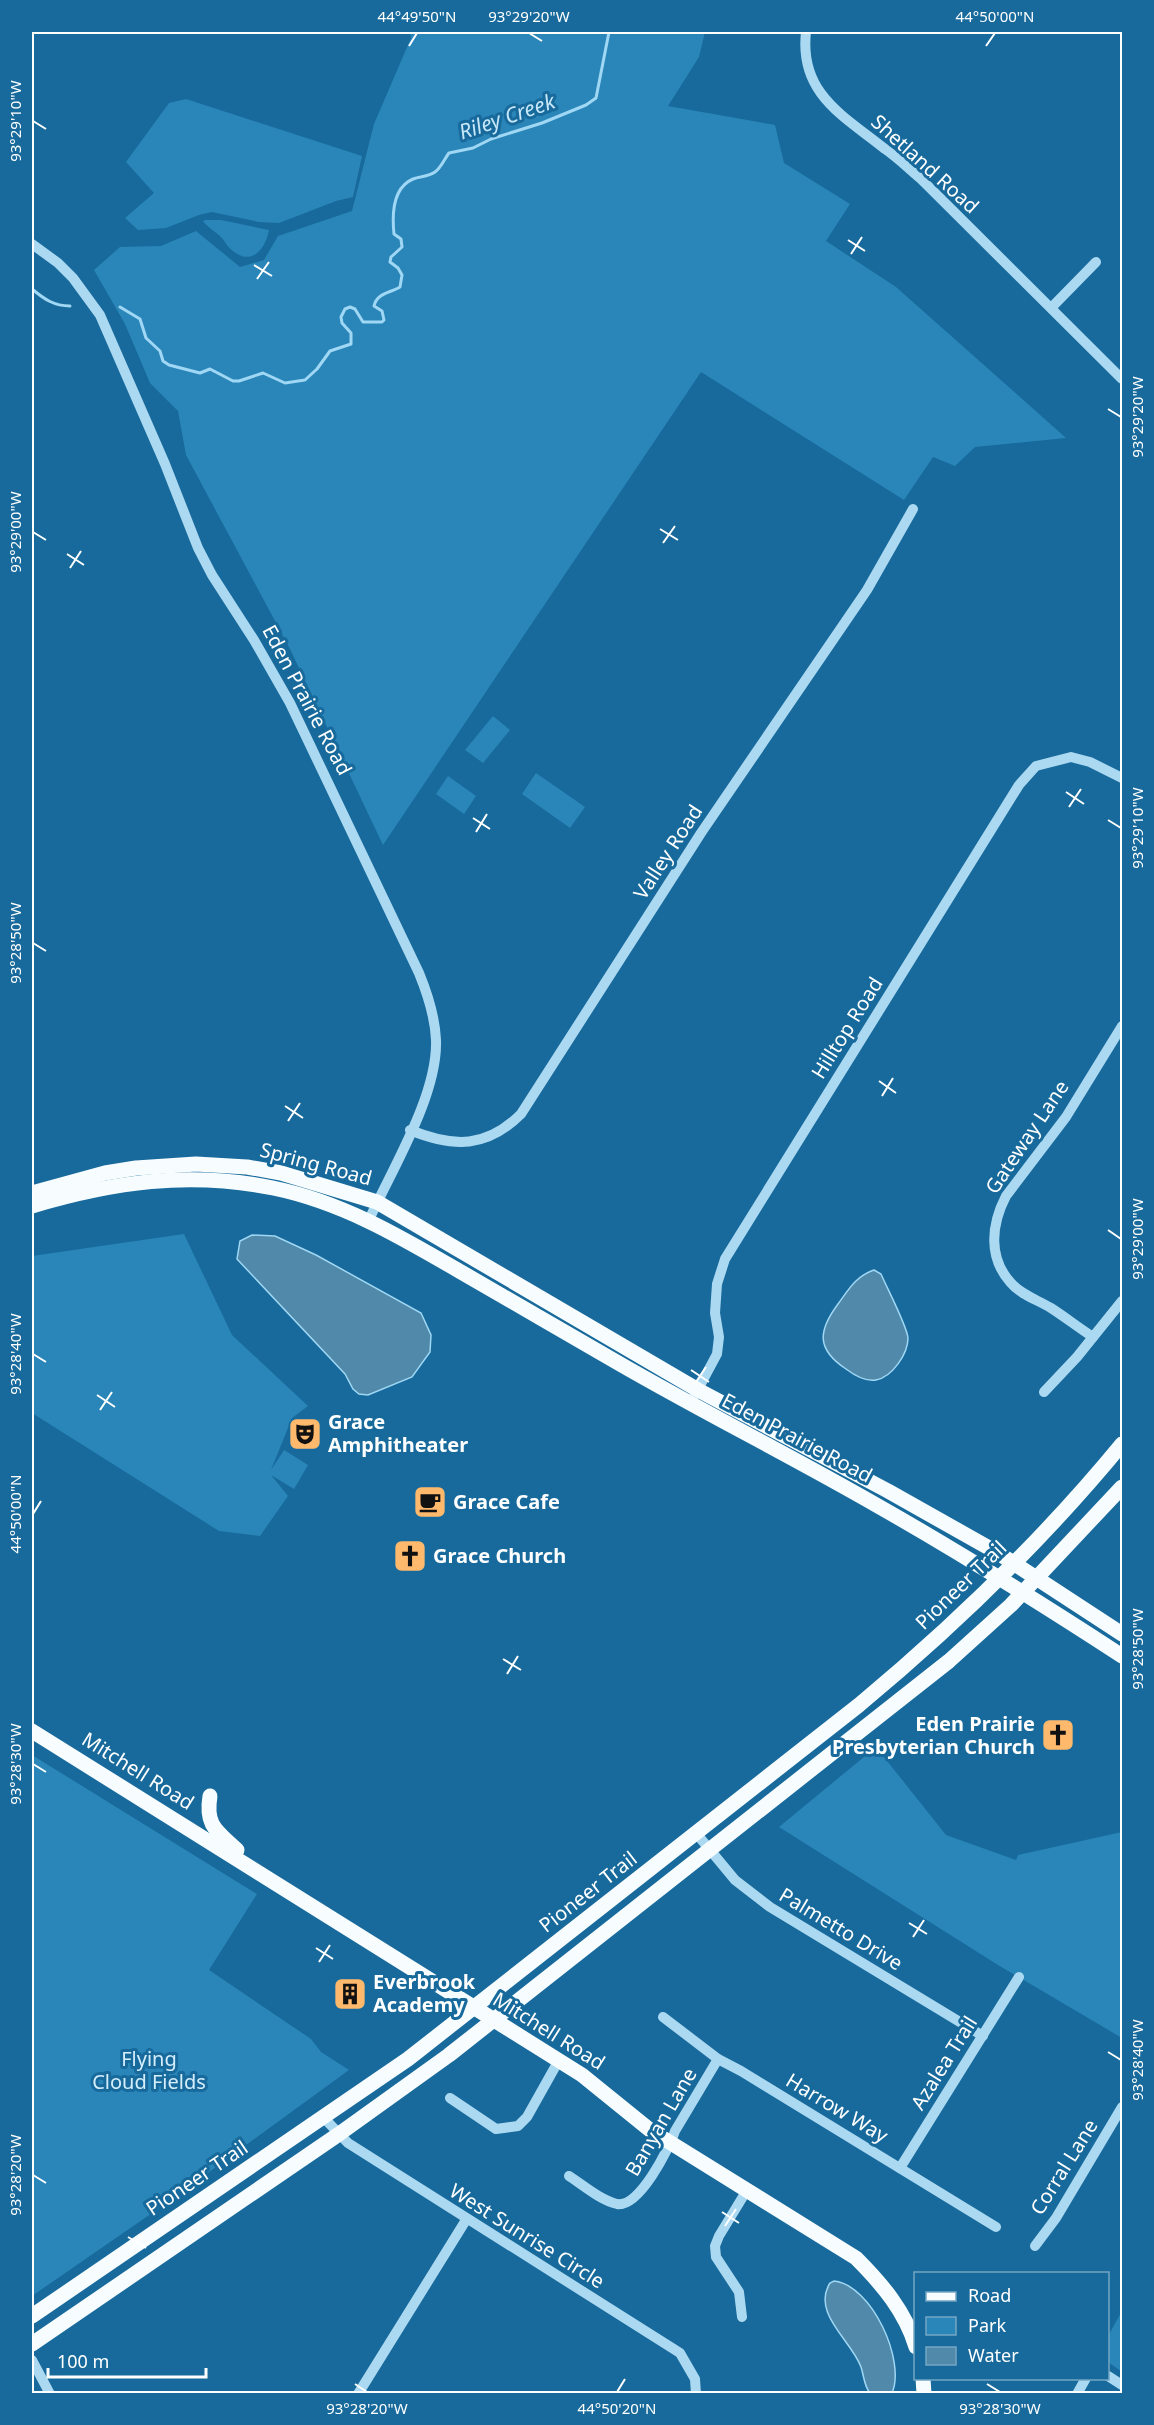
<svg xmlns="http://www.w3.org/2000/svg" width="1154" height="2425" viewBox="0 0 1154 2425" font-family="'Noto Sans',sans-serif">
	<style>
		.green { fill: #2a86b8 }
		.water { fill: #5089a9; stroke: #9fd7f4; stroke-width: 1.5 }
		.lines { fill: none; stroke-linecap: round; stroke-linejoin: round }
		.stream { stroke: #9fd7f4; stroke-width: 3 }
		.minor { stroke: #acd9f2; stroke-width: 10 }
		.major { stroke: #f7fcff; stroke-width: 15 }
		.ticks { fill: none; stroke: #fff; stroke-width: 2 }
		.labels { text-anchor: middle; stroke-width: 6; stroke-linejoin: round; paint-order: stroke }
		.street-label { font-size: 20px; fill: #fff; stroke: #176a9b }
		.poi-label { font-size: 20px; font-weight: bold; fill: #fff; stroke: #176a9b; text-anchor: start }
		.park-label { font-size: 20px; fill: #d4eefc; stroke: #176a9b }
		.water-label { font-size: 21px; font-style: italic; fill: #c7e8fa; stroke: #176a9b }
		.neatline { fill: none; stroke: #fff; stroke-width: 2 }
		.ticks-label { font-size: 15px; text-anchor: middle; fill: #fff }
	</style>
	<rect width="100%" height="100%" fill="#176a9b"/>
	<g class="green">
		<path d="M410 32H705L699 57 668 106 775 125 784 163 850 204 826 241 896 287 1066 438 975 447 955 466 933 457 904 500 701 372 383 845 290 649 186 455 178 411 150 383 125 324 94 270 120 247 161 246 196 231 240 267 264 260 278 236 352 211 374 124 411 38Z"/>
		<path d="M186 99 362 156 353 197 336 201 279 223 259 222 212 212 199 215 166 228 138 230 125 218 154 193 126 162 169 103Z"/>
		<path d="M206 220H221L269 230C266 247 253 267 233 251 228 248 225 241 221 237 215 231 208 228 203 221Z"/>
		<path d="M493 716 510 730 483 763 465 750Z"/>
		<path d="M536 773 585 807 570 828 522 794Z"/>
		<path d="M448 776 476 796 464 814 436 794Z"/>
		<path d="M184 1234 232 1335 308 1406 292 1418 271 1470 284 1450 308 1465 294 1489 271 1475 288 1496 260 1536 219 1531 32 1413V1256Z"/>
		<path d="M876 1747 946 1835 1016 1860 1018 1855 1122 1832V2038L998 1965 779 1827Z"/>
		<path d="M32 1755 257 1894 209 1970 311 2039 321 2052 349 2070 168 2202 32 2296Z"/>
		<path d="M1122 2311V2372L1108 2362V2336Z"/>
	</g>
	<g class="water">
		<path d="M252 1235 275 1236 316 1255 421 1313 431 1335 430 1352 412 1377 368 1395 359 1394 353 1389 345 1374 237 1259 240 1241Z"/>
		<path d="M874 1270 881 1274C887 1288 907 1326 908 1338 908 1354 892 1377 876 1380 865 1382 854 1375 846 1369 816 1349 818 1331 838 1304 849 1289 856 1276 874 1270Z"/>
		<path d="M834 2281C872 2285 906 2361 892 2393H870C864 2386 864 2376 861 2367 852 2341 811 2313 830 2283Z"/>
	</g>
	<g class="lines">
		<g class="stream">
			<path d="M32 289C44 299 54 306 70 306"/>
			<path d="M120 307 140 319 146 338 160 351 163 361 169 365 200 373 210 369 233 381H239L263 373 285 383 305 380 317 369 330 351 351 344V333L342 323 341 317 345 309 350 307 355 309 363 322H382L384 320 382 311 374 306C377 293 390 293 400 287L402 275 398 268 390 262 391 257 402 247 401 239 394 234C392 215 392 188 413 179 420 176 428 177 435 172 441 168 445 158 449 153L473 148 491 139 542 123 586 105 596 98 609 32"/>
		</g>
		<g class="minor">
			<path d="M806 32C799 94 844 116 885 149 898 158 909 169 921 179L1122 379"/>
			<path d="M32 244 58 263 73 278 100 315 165 464 198 548 212 575 254 640 290 703 419 973C428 995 435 1016 436 1040 438 1095 392 1169 369 1220"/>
			<path d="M1052 307 1096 262"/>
			<path d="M410 1130C454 1148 487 1148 521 1114L701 833 867 590 913 509"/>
			<path d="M1093 1337C1079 1328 1065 1317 1051 1308 1038 1300 1021 1295 1011 1283 988 1258 991 1225 1006 1196L1066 1117 1122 1026"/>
			<path d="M1044 1392 1077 1357 1122 1301"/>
			<path d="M695 1395 717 1354 719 1337 715 1313 717 1284 725 1259 1019 785 1036 766 1071 757 1090 762 1122 778"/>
			<path d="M696 1833 735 1880 770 1907 983 2036"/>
			<path d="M663 2017 718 2059 741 2071 996 2227"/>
			<path d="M450 2098 496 2129 518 2126 527 2117 559 2060"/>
			<path d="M324 2118 348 2143 680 2353 695 2379 696 2394"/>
			<path d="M900 2168 1019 1977"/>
			<path d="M569 2176C583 2185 600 2200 617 2204 639 2208 669 2149 675 2131L718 2059"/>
			<path d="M1035 2246 1056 2218 1122 2107"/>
			<path d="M742 2317 739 2292 716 2257 715 2246 719 2236 747 2190"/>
			<path d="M32 2360 50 2394"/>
			<path d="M1108 2376 1122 2385"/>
			<path d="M358 2394 466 2220"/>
			<path d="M1077 2394 1086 2378"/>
		</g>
		<g class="major">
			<path d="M32 1193 105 1173 136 1168 196 1164 247 1167 281 1173 377 1202 698 1390 888 1491 998 1553 1122 1634"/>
			<path d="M32 1206C113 1182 188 1171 273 1188 342 1202 401 1237 461 1272 514 1303 567 1333 620 1364 705 1413 793 1457 878 1506 961 1553 1042 1604 1122 1656"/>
			<path d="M32 1731 582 2075 650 2130 856 2258C882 2284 905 2311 916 2347"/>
			<path d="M210 1796C205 1826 217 1831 237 1850"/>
			<path d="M32 2316 408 2059 859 1705C954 1626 1043 1540 1122 1444"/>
			<path d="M32 2344 339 2134 449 2055 949 1661 1011 1605 1122 1487"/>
			<path d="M923 2378 924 2394"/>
		</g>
	</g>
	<path class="ticks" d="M529 33 542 41M409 46 417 33M986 46 995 33M33 121 46 129M848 240 865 251M851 254 862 237M254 265 272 276M257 279 269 262M1108 409 1121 417M660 529 678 540M33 532 46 540M663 543 675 526M67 554 84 565M70 568 81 551M1066 792 1084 804M1069 807 1081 789M473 818 490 829M1108 820 1121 828M476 832 487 814M33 943 46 951M879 1081 896 1093M882 1096 893 1078M285 1106 303 1118M288 1121 300 1103M1108 1230 1121 1239M33 1354 46 1362M691 1370 709 1382M694 1385 706 1367M97 1395 115 1407M100 1410 112 1392M33 1514 41 1501M1108 1641 1121 1649M503 1659 521 1670M507 1674 518 1656M33 1764 46 1772M909 1923 927 1934M913 1937 924 1920M316 1948 333 1959M319 1962 330 1945M1108 2052 1121 2060M33 2175 46 2183M722 2212 739 2223M725 2226 736 2209M128 2237 146 2248M131 2251 143 2234M355 2384 367 2392M987 2384 1000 2392M617 2392 625 2379"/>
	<defs>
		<g id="theatre-square" transform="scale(1.725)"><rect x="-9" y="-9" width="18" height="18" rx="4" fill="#ffb96d" stroke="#176a9b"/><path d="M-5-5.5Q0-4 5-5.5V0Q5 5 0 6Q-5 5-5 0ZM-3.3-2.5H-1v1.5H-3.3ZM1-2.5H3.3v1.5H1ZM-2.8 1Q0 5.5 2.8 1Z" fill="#111"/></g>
		<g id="cafe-square" transform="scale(1.725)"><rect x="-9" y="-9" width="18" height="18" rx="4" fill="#ffb96d" stroke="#176a9b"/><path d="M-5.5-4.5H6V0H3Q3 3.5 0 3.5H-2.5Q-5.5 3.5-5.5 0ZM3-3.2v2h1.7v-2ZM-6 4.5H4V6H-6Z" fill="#111"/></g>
		<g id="church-square" transform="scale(1.725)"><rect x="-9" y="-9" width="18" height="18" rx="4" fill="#ffb96d" stroke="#176a9b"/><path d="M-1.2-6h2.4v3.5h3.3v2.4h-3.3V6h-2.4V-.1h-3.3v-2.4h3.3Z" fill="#111"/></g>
		<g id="building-square" transform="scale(1.725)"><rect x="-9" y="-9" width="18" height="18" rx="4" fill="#ffb96d" stroke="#176a9b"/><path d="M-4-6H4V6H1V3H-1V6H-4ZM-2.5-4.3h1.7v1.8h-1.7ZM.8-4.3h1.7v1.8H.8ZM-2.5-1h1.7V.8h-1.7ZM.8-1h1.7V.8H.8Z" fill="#111"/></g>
	</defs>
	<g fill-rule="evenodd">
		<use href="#theatre-square" x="305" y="1434"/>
		<use href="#cafe-square" x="430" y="1502"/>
		<use href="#church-square" x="410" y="1556"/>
		<use href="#church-square" x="1058" y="1735"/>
		<use href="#building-square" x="350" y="1994"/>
	</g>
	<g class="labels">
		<g class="street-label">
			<text transform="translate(925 164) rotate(42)" y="7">Shetland Road</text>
			<text transform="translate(307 700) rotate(62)" y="7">Eden Prairie Road</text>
			<text transform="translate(668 852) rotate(-57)" y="7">Valley Road</text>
			<text transform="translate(847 1028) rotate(-58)" y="7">Hilltop Road</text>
			<text transform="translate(1027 1137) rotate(-56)" y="7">Gateway Lane</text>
			<text transform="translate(316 1164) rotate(15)" y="7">Spring Road</text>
			<text transform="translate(797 1438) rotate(28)" y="7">Eden Prairie Road</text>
			<text transform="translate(961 1585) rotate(-44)" y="7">Pioneer Trail</text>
			<text transform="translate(138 1771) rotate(32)" y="7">Mitchell Road</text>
			<text transform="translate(588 1892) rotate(-38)" y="7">Pioneer Trail</text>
			<text transform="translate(841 1929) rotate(31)" y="7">Palmetto Drive</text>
			<text transform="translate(549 2031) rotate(32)" y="7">Mitchell Road</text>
			<text transform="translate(944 2063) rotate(-58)" y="7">Azalea Trail</text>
			<text transform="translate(837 2108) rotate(31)" y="7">Harrow Way</text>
			<text transform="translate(661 2122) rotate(-60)" y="7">Banyan Lane</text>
			<text transform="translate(1064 2167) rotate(-58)" y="7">Corral Lane</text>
			<text transform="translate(197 2178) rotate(-34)" y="7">Pioneer Trail</text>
			<text transform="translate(527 2236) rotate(32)" y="7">West Sunrise Circle</text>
		</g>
		<g class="poi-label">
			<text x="328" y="1429">Grace<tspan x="328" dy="23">Amphitheater</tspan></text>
			<text x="453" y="1509">Grace Cafe</text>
			<text x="433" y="1563">Grace Church</text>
			<text x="1035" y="1731" text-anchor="end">Eden Prairie<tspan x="1035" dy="23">Presbyterian Church</tspan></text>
			<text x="373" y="1989">Everbrook<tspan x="373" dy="23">Academy</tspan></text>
		</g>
		<g class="park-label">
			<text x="149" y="2066">Flying<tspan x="149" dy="23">Cloud Fields</tspan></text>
		</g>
		<g class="water-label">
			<text transform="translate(507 117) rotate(-19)" y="7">Riley Creek</text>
		</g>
	</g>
	<rect width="1154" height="2425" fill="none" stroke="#176a9b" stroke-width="66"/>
	<rect x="914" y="2272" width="195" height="108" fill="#176a9b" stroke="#74a6c3" stroke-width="1.5"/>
	<rect x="926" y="2292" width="30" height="9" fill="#f7fcff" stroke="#74a6c3" stroke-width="1.5"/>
	<text x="968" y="2302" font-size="18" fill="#ffffff">Road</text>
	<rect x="926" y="2317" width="30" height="18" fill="#2a86b8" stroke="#74a6c3" stroke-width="1.5"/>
	<text x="968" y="2332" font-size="18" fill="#ffffff">Park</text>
	<rect x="926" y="2347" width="30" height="18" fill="#5089a9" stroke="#74a6c3" stroke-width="1.5"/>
	<text x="968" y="2362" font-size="18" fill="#ffffff">Water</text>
	<path d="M48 2368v9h158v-9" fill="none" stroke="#ffffff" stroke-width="3"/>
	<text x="57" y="2368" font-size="18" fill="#ffffff" stroke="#176a9b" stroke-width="4.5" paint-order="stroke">100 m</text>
	<rect x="33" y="33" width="1088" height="2359" class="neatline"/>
	<g class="ticks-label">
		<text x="417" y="22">44°49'50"N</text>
		<text x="529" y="22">93°29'20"W</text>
		<text x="995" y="22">44°50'00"N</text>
		<text transform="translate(16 121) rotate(-90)" y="5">93°29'10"W</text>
		<text transform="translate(1138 417) rotate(-90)" y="5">93°29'20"W</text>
		<text transform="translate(16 532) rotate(-90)" y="5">93°29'00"W</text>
		<text transform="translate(1138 828) rotate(-90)" y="5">93°29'10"W</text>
		<text transform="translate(16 943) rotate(-90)" y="5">93°28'50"W</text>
		<text transform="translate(1138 1239) rotate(-90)" y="5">93°29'00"W</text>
		<text transform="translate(16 1354) rotate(-90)" y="5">93°28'40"W</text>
		<text transform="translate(16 1514) rotate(-90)" y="5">44°50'00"N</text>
		<text transform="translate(1138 1649) rotate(-90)" y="5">93°28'50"W</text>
		<text transform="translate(16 1764) rotate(-90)" y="5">93°28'30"W</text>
		<text transform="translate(1138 2060) rotate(-90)" y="5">93°28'40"W</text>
		<text transform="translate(16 2175) rotate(-90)" y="5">93°28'20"W</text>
		<text x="367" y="2414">93°28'20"W</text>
		<text x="617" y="2414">44°50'20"N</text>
		<text x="1000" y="2414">93°28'30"W</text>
	</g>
</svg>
